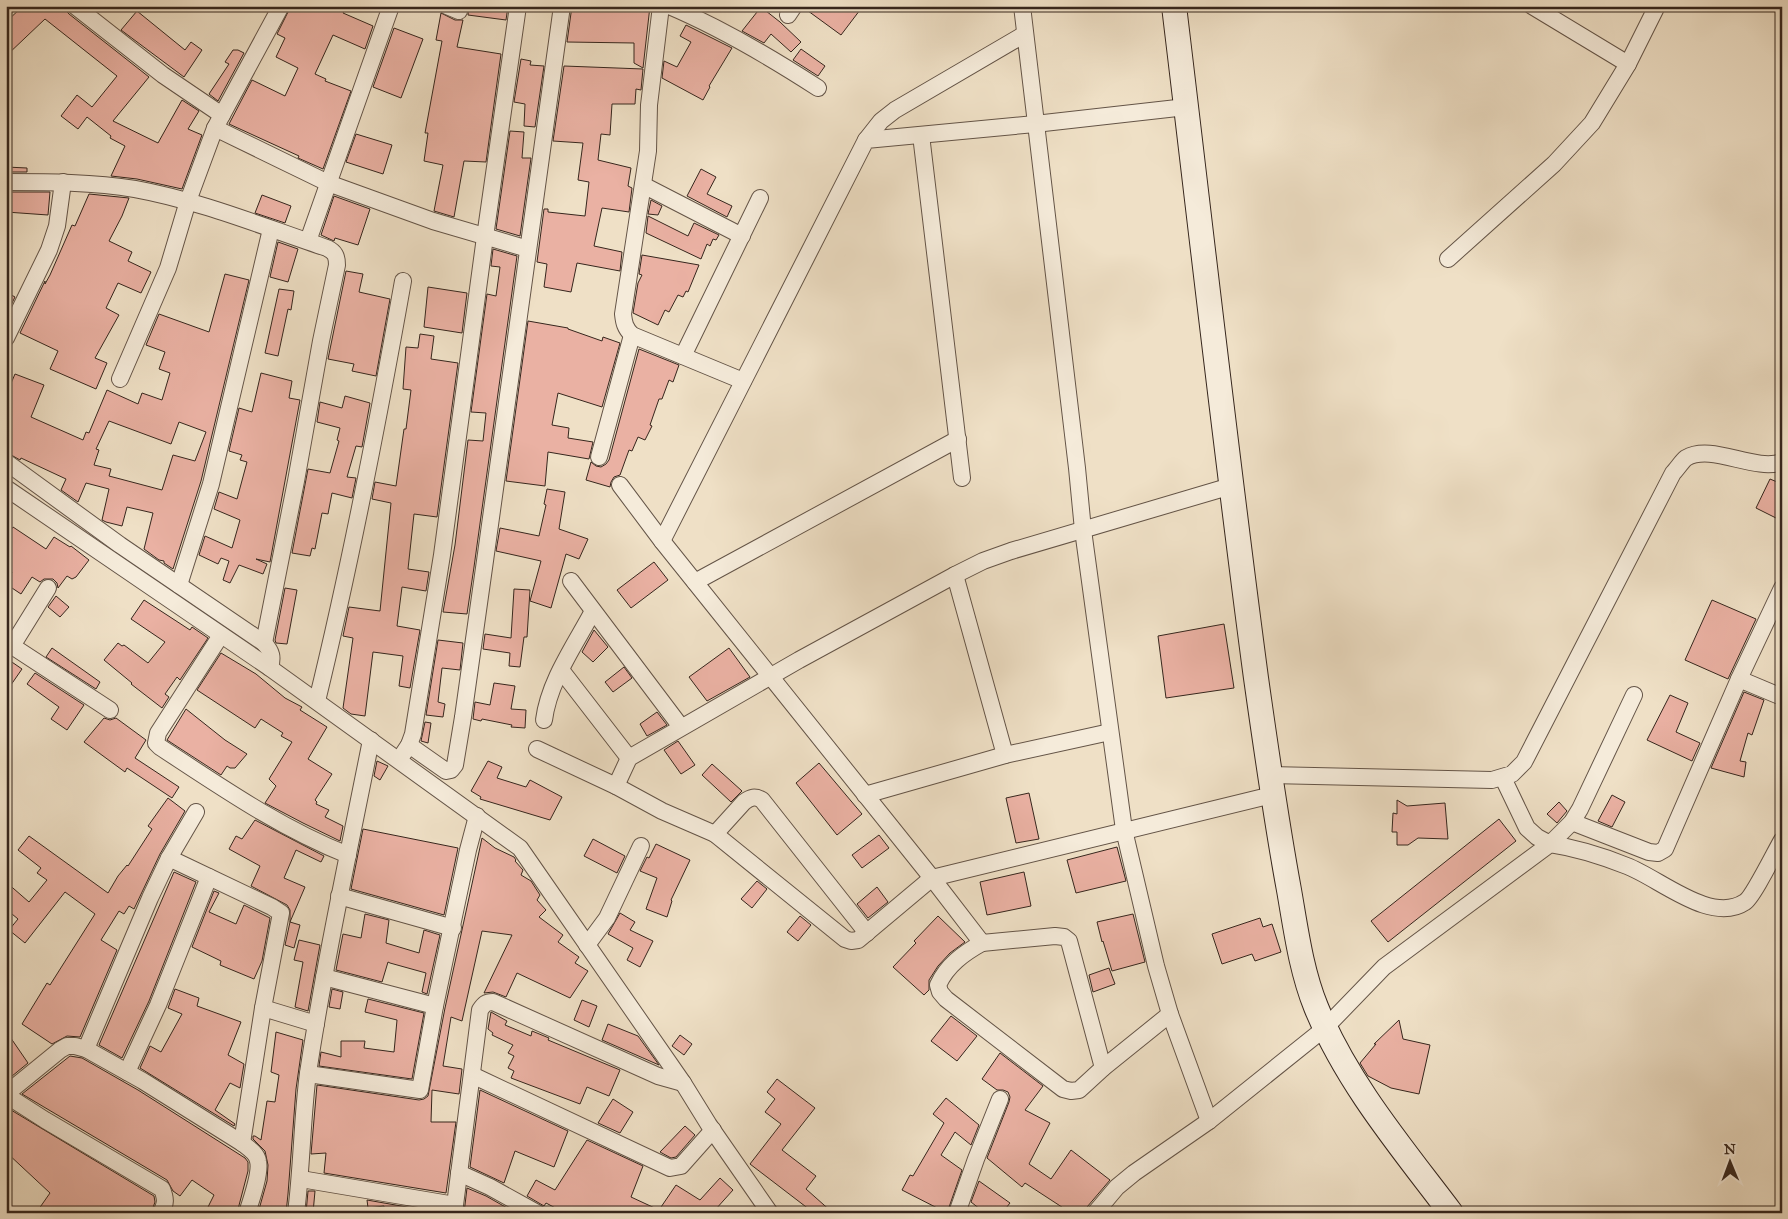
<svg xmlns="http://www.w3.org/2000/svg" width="1788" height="1219" viewBox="0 0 1788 1219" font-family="'IM FELL Great Primer',serif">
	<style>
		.building { fill: #eab1a3; stroke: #36261d; fill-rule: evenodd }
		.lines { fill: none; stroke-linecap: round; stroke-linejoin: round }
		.street-casing { stroke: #645447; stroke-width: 18 }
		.secondary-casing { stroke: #36261d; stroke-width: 26 }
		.street { stroke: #f5ebda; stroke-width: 16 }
		.secondary { stroke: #f5ebda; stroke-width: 24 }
	</style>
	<rect width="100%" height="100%" fill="#efe0c6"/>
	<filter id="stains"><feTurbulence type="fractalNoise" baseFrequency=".004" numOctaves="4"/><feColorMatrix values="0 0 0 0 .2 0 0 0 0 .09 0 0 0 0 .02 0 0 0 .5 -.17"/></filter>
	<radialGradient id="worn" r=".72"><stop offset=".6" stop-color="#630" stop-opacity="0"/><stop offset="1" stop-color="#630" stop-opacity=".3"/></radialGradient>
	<g class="building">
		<path d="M23 6H62L69 14 149 77 113 121 158 143 182 100 199 111 188 129 202 135 182 189 137 179 111 176 125 146 110 138 111 136 87 117 78 129 61 116 77 95 92 107 117 76 45 19 6 56V22Z"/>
		<path d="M291 6H347L343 13 373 26 365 49 333 35 315 74 326 79 325 81 351 91 323 169 298 158 299 156 229 124 252 80 285 96 298 68 276 57 285 38 277 34Z"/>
		<path d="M469 6H508L506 20 468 15Z"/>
		<path d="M572 6H650L643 68 634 63V43L567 42Z"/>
		<path d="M804 6H863L841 35 804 8Z"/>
		<path d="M761 7 780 22 801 42 791 52 771 34 764 43 742 31Z"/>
		<path d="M137 11 185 50 191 42 202 50 184 77 121 30Z"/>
		<path d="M441 13 455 20H463L457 47 501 54 486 162 464 161 454 217 434 211 443 165 424 161 428 133H425L442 41 436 40Z"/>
		<path d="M686 25 732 48 709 86 710 87 703 100 662 78 664 61 677 67 691 42 680 36Z"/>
		<path d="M394 28 423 39 401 98 373 87Z"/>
		<path d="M801 49 825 66 818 76 793 60Z"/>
		<path d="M233 50H238L244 53 218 101 209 94 229 64 225 62Z"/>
		<path d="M521 59 531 61 530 65 544 66 535 127 524 126 525 104 514 102Z"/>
		<path d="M564 66 643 69 641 90 636 89 635 104H612L610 135 601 134 598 160 631 168 628 186 632 188 629 212 602 208 594 246 622 252 620 271 577 263 571 292 544 287 547 264 537 262 544 209H548V212L585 216 589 182 578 180 583 143 553 141Z"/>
		<path d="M510 131 524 132 522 158H531L520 236 496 229Z"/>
		<path d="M356 134 392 145 383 174 346 162Z"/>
		<path d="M6 167 27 168V172H6Z"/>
		<path d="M701 169 716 177 707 194 732 206 727 217 687 196Z"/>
		<path d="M6 192H50L48 215 6 212Z"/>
		<path d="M89 194 129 198 122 216 109 241 132 252 128 261 151 272 141 293 118 283 106 308 119 315 95 358 107 363 96 389 50 369 58 351 20 333 45 281V284L50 275 72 225 75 226Z"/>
		<path d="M262 195 291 206 285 223 255 213Z"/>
		<path d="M334 196 370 209 358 245 335 238 334 241 321 235Z"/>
		<path d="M651 200 662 206 658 215 648 214Z"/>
		<path d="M648 216 688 236 694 223 719 235 716 240 713 239 710 246 707 244 701 259 646 233Z"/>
		<path d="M278 242 298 249 288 282 270 277Z"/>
		<path d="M493 249 517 256 474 567 467 614 443 612 455 545 468 440 483 441 486 413 471 412 487 294 496 296 500 267 491 266Z"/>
		<path d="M642 255 699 265 688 292 686 291 683 297 678 295 669 312 665 310 658 325 633 313 638 283 642 275 639 274Z"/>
		<path d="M346 271 363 274 359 292 390 299 376 376 352 371 354 364 328 359Z"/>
		<path d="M225 274 249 280 201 481 173 569 164 563V561L159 560 144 549 153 513 127 507 122 526 106 522 102 520 109 489 86 483 78 502 61 490 66 479 21 458 20 460 6 452V395L15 374 44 385 31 417 83 440 86 432 89 433 107 390 138 404 142 393 162 400 170 373 159 369 165 352 146 345 159 314 209 332ZM109 421 171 444 179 422 206 432 195 461 173 455 162 490 109 476 111 469 94 465 99 450 96 449Z"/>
		<path d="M428 287 467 293 462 333 424 327Z"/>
		<path d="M279 289 294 291 291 310 288 309 278 356 265 353Z"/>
		<path d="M6 292 15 297 6 315Z"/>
		<path d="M528 321 568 328V329L602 341 603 337 620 343 602 407 558 393 552 425 569 428 568 438 593 442 589 459 548 452 545 486 506 481Z"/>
		<path d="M420 334 434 336 431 359 458 363 437 517 414 514 408 569 429 572 426 591 402 587 397 626 420 630 410 688 399 686 403 656 373 652 365 716 351 714 343 708 353 638 343 636 349 607 380 611 391 503 372 499 375 482 396 486 404 429H406L411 390 403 389 406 347 418 348Z"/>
		<path d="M639 349 679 365 673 382 669 380 662 399H659L650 425 652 426 645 440 638 437 632 451 629 450 620 475 614 477 611 482 610 487 586 480 591 462 596 466 601 467 606 464 609 460Z"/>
		<path d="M261 373 292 381 289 398 300 400 270 562 256 559 267 564 263 574 239 565 230 583 223 580 229 561 221 558 218 564 199 555 205 536 232 548 240 520 214 509 219 492 237 499 247 462 240 460 242 455 229 451 239 408 252 412Z"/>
		<path d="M345 396 370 403 362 447 356 446 347 477 356 478 352 498 332 493 328 514 322 513 315 549 312 548 310 556 292 553 308 469 330 473 339 441 337 440 340 428 317 422 320 402 342 408Z"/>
		<path d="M1770 479 1782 484V521L1756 508Z"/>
		<path d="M547 489 565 492 559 529 588 539 579 559 566 554 551 608 530 601 541 561 496 551 500 528 539 536 546 505 544 504Z"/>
		<path d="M13 527 46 549 54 537 70 547 71 546 89 560 76 577 72 579 67 576 58 588 57 583 53 579H44L40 582 32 577 21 594 6 584 12 572 6 568V537Z"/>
		<path d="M654 562 668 580 631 608 617 590Z"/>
		<path d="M285 588 297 590 287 644 276 643 275 640Z"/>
		<path d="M514 589 530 590 527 637H524L520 667 509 666 510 653 483 649 485 634 511 638Z"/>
		<path d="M56 596 69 607 60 617 48 607Z"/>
		<path d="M144 600 190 630 192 627 208 638 180 680 177 677 165 694 169 697 162 708 131 684 132 683 104 660 118 643 122 646 124 645 148 663 165 642 131 619Z"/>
		<path d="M1712 600 1756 619 1728 679 1685 660Z"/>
		<path d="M1224 624 1234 688 1166 698 1158 636Z"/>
		<path d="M594 630 608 647 593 662 582 652Z"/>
		<path d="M438 640 463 643 460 670 442 668 438 702 445 704 443 717 426 715Z"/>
		<path d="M52 648 100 682 96 689 46 657Z"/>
		<path d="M729 648 750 677 707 701 689 677Z"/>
		<path d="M221 653 256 674 285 698 302 707 300 710 327 727 308 759 332 774 315 800 317 802 316 804 329 810 325 817 343 826 340 841 303 823 265 803 276 786 269 779 292 742 281 736 283 733 261 719 255 728 197 690Z"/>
		<path d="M6 658 22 669 6 692Z"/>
		<path d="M624 667 632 678 613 692 605 682Z"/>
		<path d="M35 673 84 705 67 730 51 719 59 707 27 684Z"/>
		<path d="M494 683 515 686 511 709 526 710 525 728 511 727 512 725 482 719 481 721 473 719 475 702 490 705Z"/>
		<path d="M1744 692 1764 700 1752 735 1748 733 1740 761 1746 762 1744 777 1711 768Z"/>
		<path d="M1670 695 1688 703 1676 732 1700 743 1692 761 1647 740Z"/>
		<path d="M186 709 225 740 247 754 235 768H230L227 766 221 775 167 740Z"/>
		<path d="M657 712 667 725 647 736 640 724Z"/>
		<path d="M104 718 110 720 116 718 146 740 135 758 179 787 172 798 127 768 125 772 84 742Z"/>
		<path d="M425 722 431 723 428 743 421 741Z"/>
		<path d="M678 741 695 765 681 774 664 750Z"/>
		<path d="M377 761 388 766 380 780 374 776Z"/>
		<path d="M488 761 502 767 497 778 526 787 530 780 562 797 550 820 480 799 481 797 471 791Z"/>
		<path d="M819 763 862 814 837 835 796 783Z"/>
		<path d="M712 764 742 791 731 802 702 775Z"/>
		<path d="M1029 793 1039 839 1016 843 1006 798Z"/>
		<path d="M1612 795 1625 802 1612 827 1598 821Z"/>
		<path d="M168 798 185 811 160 854 134 909 129 906 124 914 119 911 101 940 117 950 80 1037 67 1036 52 1044 22 1024 47 983 50 985 95 914 65 892 25 943 9 930 18 919 6 909V882L29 902 47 880 37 873 41 868 18 850 29 836 108 893 118 876 127 865 128 866 152 829 148 826Z"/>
		<path d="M1397 800 1407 806 1445 803 1448 839 1418 838 1408 845H1397V832H1392L1393 813 1397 814Z"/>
		<path d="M1559 802 1567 811 1557 823 1547 814Z"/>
		<path d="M1499 819 1516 841 1388 942 1371 921Z"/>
		<path d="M255 820 324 856 321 862 296 850 284 878 305 887 290 922V910L287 905 251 886 260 866 229 849 236 836 242 839Z"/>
		<path d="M363 829 458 848 444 915 351 889Z"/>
		<path d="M879 835 889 848 862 868 852 855Z"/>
		<path d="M482 838 495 848 514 857 516 860 515 861 523 870 521 875 531 881 540 895 537 900 546 910 539 917 563 935 558 942 579 957 575 963 588 971 570 998 517 973 506 997 493 992 484 993 512 935 482 931 462 1021 451 1017 443 1066 462 1069 459 1094 432 1090 431 1122H456L446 1193 324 1173 326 1153 311 1154 317 1085 419 1100 424 1099 428 1096 445 1008Z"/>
		<path d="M593 839 625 856 617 873 584 856Z"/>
		<path d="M656 844 690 860 671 900 672 901 667 917 646 909 657 878 640 871 647 857 649 858Z"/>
		<path d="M1117 847 1126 881 1076 893 1067 860Z"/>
		<path d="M174 872 196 882 149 1001 122 1058 99 1045Z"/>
		<path d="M1024 872 1031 906 987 915 980 882Z"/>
		<path d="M757 881 767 889 752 908 741 899Z"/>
		<path d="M877 887 888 902 868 918 857 904Z"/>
		<path d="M214 891 219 893 209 912 236 924 244 905 270 918 262 961 254 979 220 965 221 961 192 947Z"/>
		<path d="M620 913 635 922 630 930 653 941 640 967 627 960 633 948 608 934Z"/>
		<path d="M365 914 389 920 386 943 419 953 424 930 440 935 427 994 422 992 426 973 390 963 388 962 382 982 336 970 343 934 361 938Z"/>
		<path d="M1133 914 1145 962 1112 971 1103 941 1102 942 1097 922Z"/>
		<path d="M800 916 811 925 798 941 787 932Z"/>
		<path d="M938 916 965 942 950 953 938 966 929 980V990L924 995 893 967 916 943 914 941Z"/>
		<path d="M1260 918 1263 927 1272 924 1281 952 1255 961 1252 954 1222 964 1212 934Z"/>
		<path d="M290 922 300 925 294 948 285 945Z"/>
		<path d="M299 940 320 945 308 1011 295 1007 303 962 294 960Z"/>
		<path d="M1109 968 1115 984 1093 992 1089 975Z"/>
		<path d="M175 989 199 998 197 1006 241 1022 228 1055 244 1064 240 1088 230 1083 215 1110 235 1124 234 1126 140 1068 150 1046 161 1052 182 1014 168 1008Z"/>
		<path d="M332 989 343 992 340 1009 329 1007Z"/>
		<path d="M368 999 424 1013 412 1079 319 1066 321 1052 341 1057V1041H365L364 1048 394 1052 397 1020 365 1012Z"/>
		<path d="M582 1000 597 1006 589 1027 574 1020Z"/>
		<path d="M491 1012 507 1021 505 1025 531 1036 532 1031 549 1038 548 1040 620 1070 609 1096 587 1087 580 1104 511 1078 514 1071 508 1068 514 1056 508 1053 513 1045 492 1035 493 1033 488 1029Z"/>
		<path d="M951 1016 977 1036 957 1061 931 1041Z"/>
		<path d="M1399 1020 1403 1039 1430 1045 1419 1094 1391 1088 1368 1076 1360 1063 1376 1044H1374Z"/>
		<path d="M608 1024 638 1036 659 1065 602 1040Z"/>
		<path d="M6 1031 28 1063 6 1081Z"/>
		<path d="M276 1032 303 1040 296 1089 288 1194 286 1213H258L267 1181 268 1165 265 1151 253 1139V1136H255L261 1140 267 1101 275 1102 279 1075 271 1072Z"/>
		<path d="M680 1035 692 1044 684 1055 672 1046Z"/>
		<path d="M1000 1053 1043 1086 1025 1110 1050 1123 1029 1164 1051 1179 1071 1150 1110 1180 1087 1207 1085 1213H1071L1025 1183 1022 1187 987 1158 1009 1102 1010 1097 1008 1092 1003 1090H997L982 1079Z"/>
		<path d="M70 1056 82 1058 138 1090 245 1158 248 1162V1171L237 1213H205L214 1195 192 1180 180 1196 173 1191 167 1180 22 1094Z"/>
		<path d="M777 1079 815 1108 782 1150 816 1176 806 1189 833 1213H814L750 1164 781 1124 765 1112 775 1099 767 1092Z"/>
		<path d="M480 1090 568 1131 554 1167 515 1151 504 1183 470 1167Z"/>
		<path d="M946 1098 979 1125 971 1145 955 1132 941 1155 962 1170 947 1213 902 1190 910 1175 913 1176 944 1123 933 1114Z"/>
		<path d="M613 1099 633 1112 620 1133 598 1123Z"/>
		<path d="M6 1107 154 1196 155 1202 151 1213H36L50 1193 6 1152Z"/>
		<path d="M685 1126 695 1135 676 1157 671 1158 660 1152Z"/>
		<path d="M587 1140 643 1166 631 1197 659 1210 676 1185 700 1200 720 1178 733 1190 715 1210 720 1213H565L546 1203 544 1206 527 1196 536 1180 555 1190Z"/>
		<path d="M979 1181 1010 1203 1002 1213H985L971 1202Z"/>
		<path d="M467 1188 486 1196 516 1213H464Z"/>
		<path d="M308 1191H315L313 1213H306Z"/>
		<path d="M367 1200 441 1213H384V1206L368 1208Z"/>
	</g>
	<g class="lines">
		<g class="street-casing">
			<g id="street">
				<path d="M75 6 163 75 222 115"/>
				<path d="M447 6 459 11"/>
				<path d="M661 6 649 105 648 151 623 314C624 323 625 328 632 335L743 381"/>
				<path d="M669 6C721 28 770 57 818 88"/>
				<path d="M1022 6 1077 468 1083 530 1124 830 1156 966 1170 1014 1209 1121"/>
				<path d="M1532 6 1628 64"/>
				<path d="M788 15 794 6"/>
				<path d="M215 128 328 183 433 221 528 249"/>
				<path d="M921 135 962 478"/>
				<path d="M866 140 881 121 895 110 1025 34"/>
				<path d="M6 182C49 182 93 182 135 189 201 201 264 227 327 248 335 252 337 256 337 265L321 341 296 481 264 643"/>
				<path d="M643 185 742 236"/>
				<path d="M308 241 391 6"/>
				<path d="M1448 259 1554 164 1592 123 1628 64 1657 6"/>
				<path d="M6 338 49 250 57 226 63 182"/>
				<path d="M683 356 760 198"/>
				<path d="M120 379 168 268 188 201 215 128 281 6"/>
				<path d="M599 457 632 335"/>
				<path d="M6 462 120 545 264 643C272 652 273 657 270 668"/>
				<path d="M620 485 662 541 932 878 982 943C964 953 947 965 938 985L940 992 946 999 1063 1089 1071 1091 1079 1090 1103 1068 1170 1014"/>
				<path d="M6 488 270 668 520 848 683 1083 709 1125 770 1213"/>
				<path d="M662 541 866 140 1035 124 1186 107"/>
				<path d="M955 575 1005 755"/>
				<path d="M571 581 681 727"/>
				<path d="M695 582 958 439"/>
				<path d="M179 585 211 484 271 229"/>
				<path d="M221 635 158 733 156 743 160 747C221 787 280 828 348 855"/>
				<path d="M6 642 110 710"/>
				<path d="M12 646 48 588"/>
				<path d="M561 670 629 758"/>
				<path d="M1739 679 1782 697"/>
				<path d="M317 701C351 562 378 422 403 281"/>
				<path d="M544 720C549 681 575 645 593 611"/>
				<path d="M409 745 446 771 451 770 455 765 463 717 484 568 562 6"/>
				<path d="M537 749 616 786 629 758 799 660 955 575 983 561 1011 551 1231 486"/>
				<path d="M403 754 409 745 413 734 442 555 485 237 518 6"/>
				<path d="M1269 775 1492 780 1512 774 1524 762 1673 473C1677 469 1682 461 1686 458 1712 443 1754 472 1782 462"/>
				<path d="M1503 778 1527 828 1537 837 1550 844 1572 822 1580 809 1634 695"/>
				<path d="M616 786 662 811 715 834 845 939 851 941 858 940 932 878 1272 795"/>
				<path d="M865 795 1005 755 1110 732"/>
				<path d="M1572 822 1649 852 1658 853 1665 849 1739 679 1782 588"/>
				<path d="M715 834 744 802C751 797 755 796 762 800L867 933"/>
				<path d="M169 858 272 907 281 913 263 1008 242 1143"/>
				<path d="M339 896 453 928"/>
				<path d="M982 943 1055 936 1064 937 1069 941 1103 1068"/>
				<path d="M587 945 607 918 641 846"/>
				<path d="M324 977 435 1006"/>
				<path d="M263 1008 316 1024"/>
				<path d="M86 1049 150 898 169 858 196 812"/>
				<path d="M127 1072 158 1005 209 877"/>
				<path d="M308 1074 420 1090 435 1006 468 850 477 816"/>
				<path d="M472 1075 670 1168 681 1166 713 1130"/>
				<path d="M6 1094 60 1050 67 1046H75L86 1049 143 1081 242 1143C247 1147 257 1153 258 1161 261 1172 251 1201 247 1213"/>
				<path d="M6 1095 45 1120 162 1189C166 1199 166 1203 161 1213"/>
				<path d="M459 1173 490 1187 537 1213"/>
				<path d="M301 1179 455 1205"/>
				<path d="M296 1213C302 1166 302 1119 308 1073 325 961 349 851 371 740"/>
				<path d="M454 1213 480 1010C484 1004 486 1002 493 1002L658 1076 683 1083"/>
				<path d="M957 1213 976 1159 1000 1099"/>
				<path d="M1095 1213 1117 1187 1134 1173 1209 1121 1325 1028 1384 967 1550 844C1577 848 1602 856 1627 866 1659 878 1711 925 1745 902 1753 897 1776 850 1782 840"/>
			</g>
		</g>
		<g class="secondary-casing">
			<path id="secondary" d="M1174 6C1201 230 1226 454 1256 678 1266 749 1276 820 1289 890 1296 930 1301 970 1316 1007 1347 1083 1402 1148 1451 1213"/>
		</g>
		<use href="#street" class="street"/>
		<use href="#secondary" class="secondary"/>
	</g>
	<rect width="1788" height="1219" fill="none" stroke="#efe0c6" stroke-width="25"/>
	<rect x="8" y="8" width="1773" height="1204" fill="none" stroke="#36261d" stroke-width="2.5"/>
	<rect x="12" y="12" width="1763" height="1194" fill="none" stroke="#36261d"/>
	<g transform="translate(1730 1162) rotate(359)" stroke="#f5ebda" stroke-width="4" paint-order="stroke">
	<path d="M0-4L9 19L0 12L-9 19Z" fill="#36261d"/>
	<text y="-8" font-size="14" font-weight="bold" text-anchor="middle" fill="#36261d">N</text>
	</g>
	<rect width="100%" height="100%" filter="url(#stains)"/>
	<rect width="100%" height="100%" fill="url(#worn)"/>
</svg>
